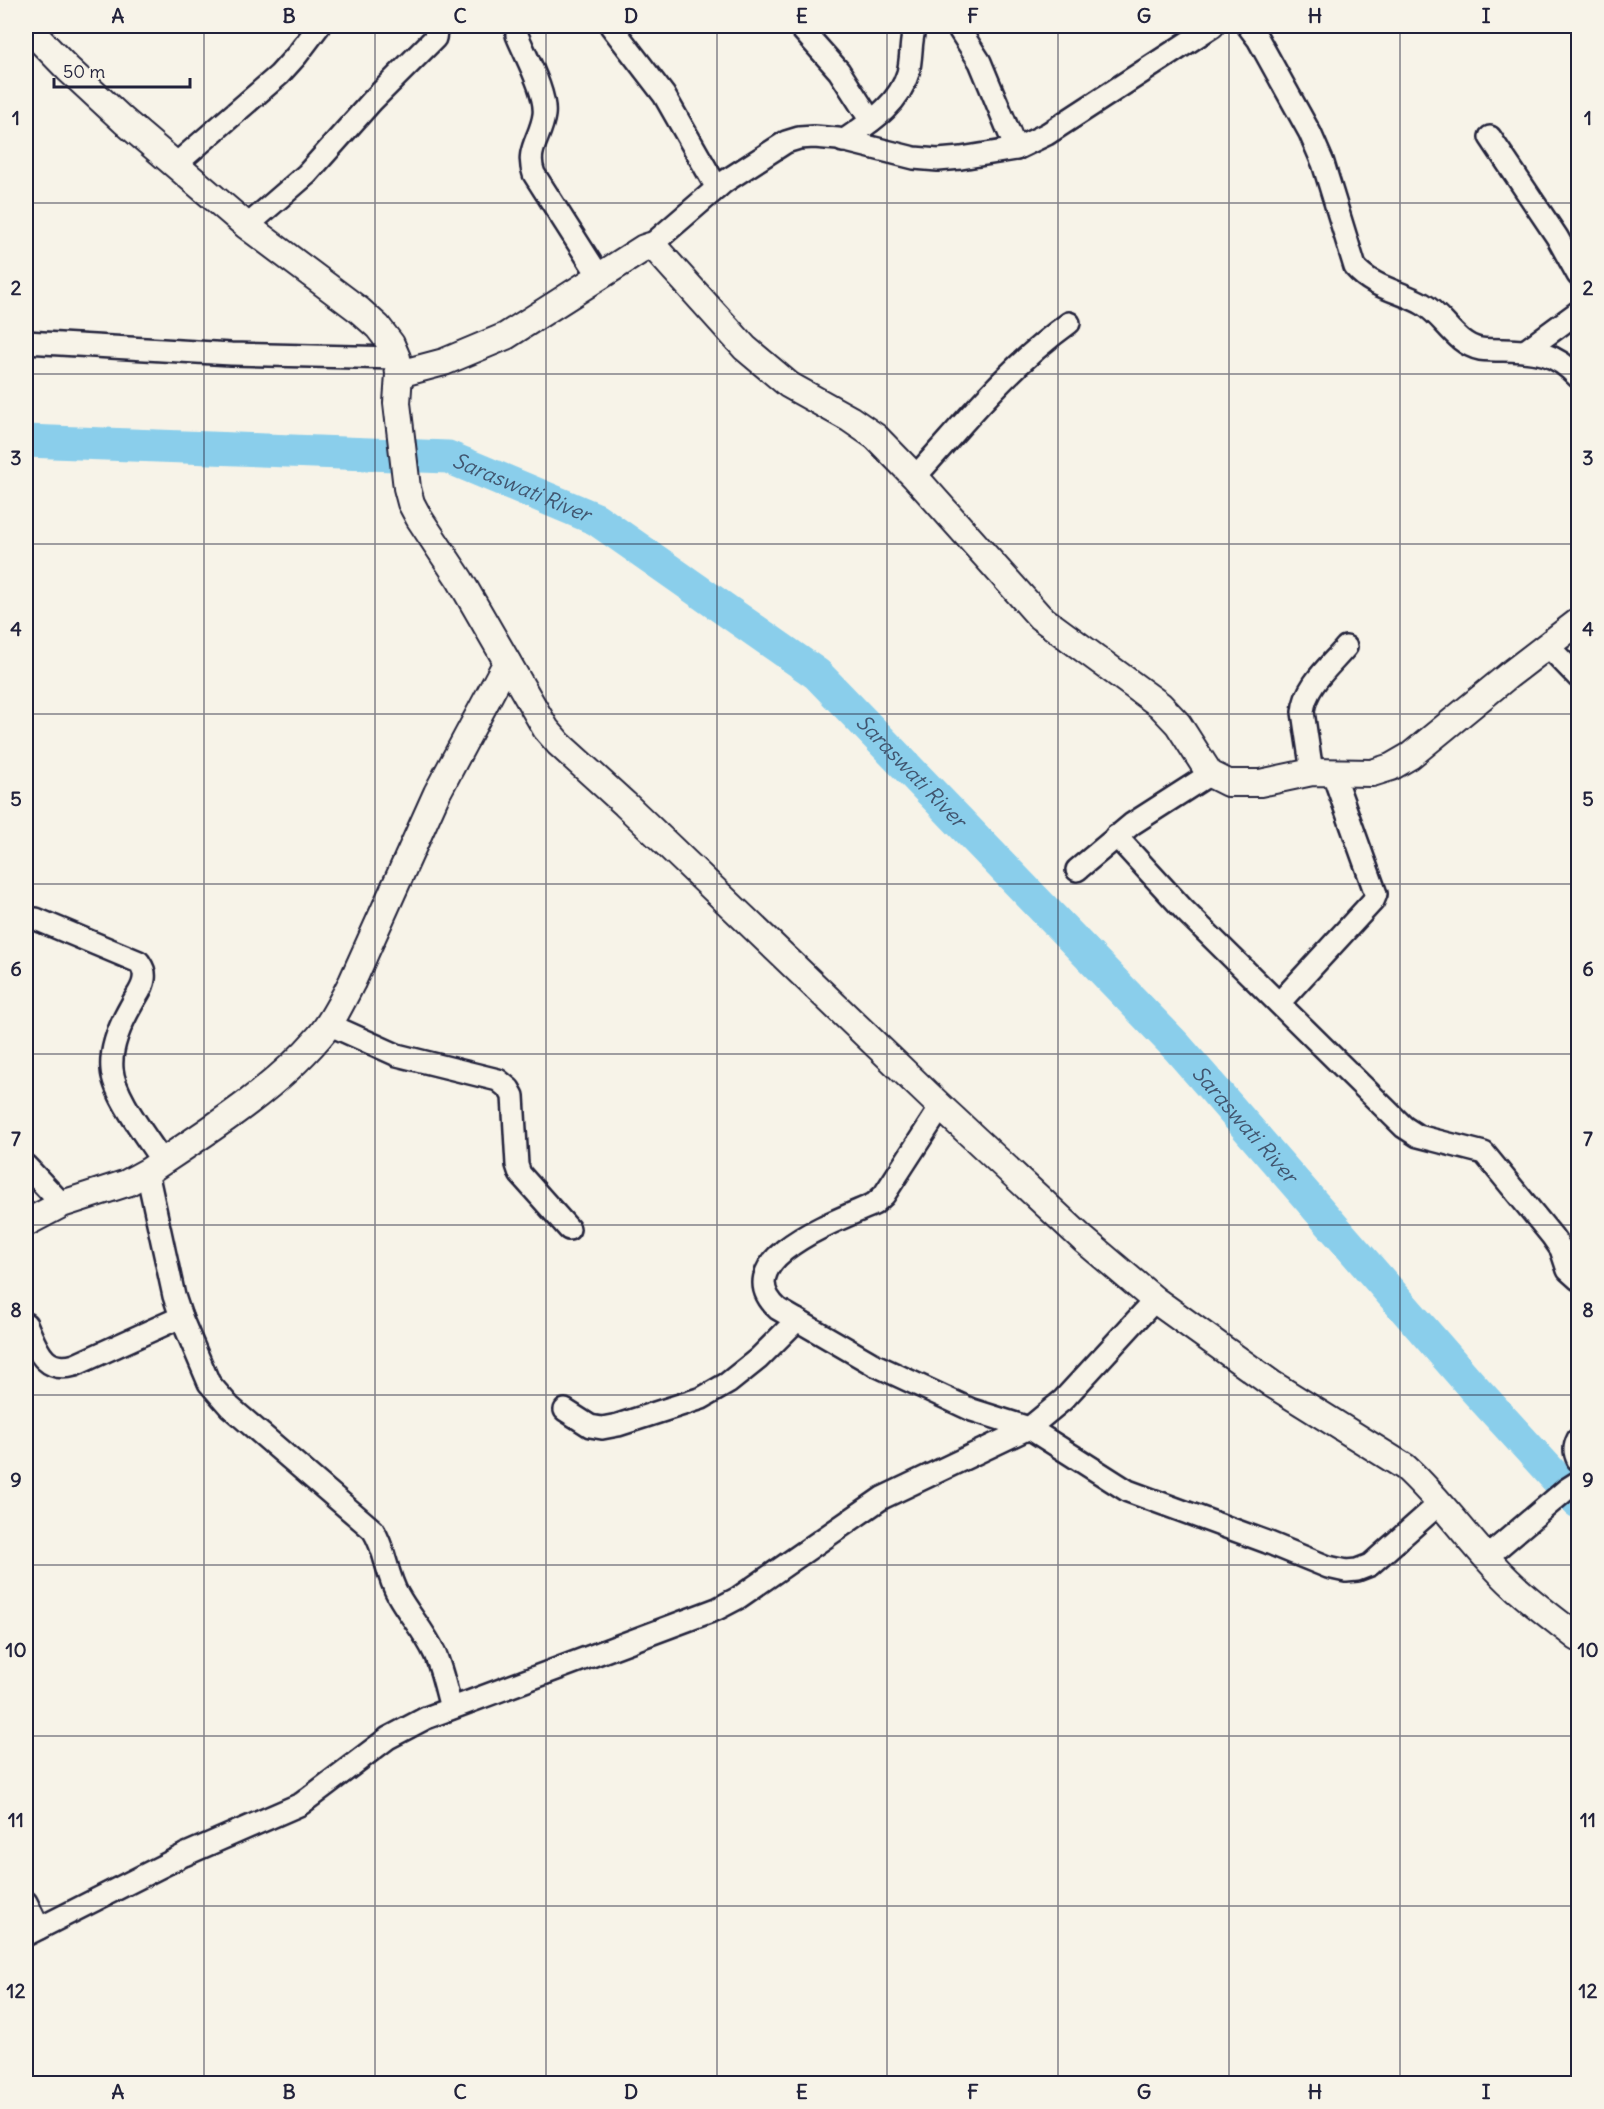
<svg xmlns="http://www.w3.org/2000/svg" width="1604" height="2109" viewBox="0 0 1604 2109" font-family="Delius,sans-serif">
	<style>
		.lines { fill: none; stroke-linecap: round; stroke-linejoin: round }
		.river { stroke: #8aceeb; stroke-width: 33 }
		.minor-casing { stroke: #22223b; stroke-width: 26 }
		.tertiary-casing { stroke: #22223b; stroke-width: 30 }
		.minor { stroke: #f7f3e8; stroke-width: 21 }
		.tertiary { stroke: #f7f3e8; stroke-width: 26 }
		.grid { fill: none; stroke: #22223b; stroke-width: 1.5; stroke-opacity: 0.55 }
		.labels { text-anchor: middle; stroke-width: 4.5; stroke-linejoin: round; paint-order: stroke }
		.water-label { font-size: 21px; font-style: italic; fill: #415670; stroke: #f7f3e8 }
		.neatline { fill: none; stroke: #22223b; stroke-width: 2 }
		.grid-label { font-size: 20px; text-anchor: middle; font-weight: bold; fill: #22223b }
	</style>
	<rect width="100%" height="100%" fill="#f7f3e8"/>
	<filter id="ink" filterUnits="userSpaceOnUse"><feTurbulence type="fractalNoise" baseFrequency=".0167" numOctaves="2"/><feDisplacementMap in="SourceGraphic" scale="12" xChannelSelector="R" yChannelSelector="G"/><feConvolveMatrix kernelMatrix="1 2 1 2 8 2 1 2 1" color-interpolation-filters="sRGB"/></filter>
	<g filter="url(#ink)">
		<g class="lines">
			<path class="river" id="s1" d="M26 441 448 457 596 519 817 674 1177 1047 1472 1386 1578 1502"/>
			<g class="minor-casing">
				<g id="minor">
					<path d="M517 26V35C525 55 547 94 544 115 541 138 525 150 534 174L599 276"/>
					<path d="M611 26 664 95 717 188"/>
					<path d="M799 26 839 71 871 121"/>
					<path d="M957 26 980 62 1016 149"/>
					<path d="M1248 26 1258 39 1310 133 1323 163 1355 267C1373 288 1400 291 1423 304 1444 316 1455 344 1480 349 1488 350 1496 350 1503 350 1537 351 1554 352 1578 377"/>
					<path d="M1490 137 1557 237 1578 275"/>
					<path d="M843 141C869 123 899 105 908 73 912 57 910 41 915 26"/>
					<path d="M175 165 279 75 297 55 319 26"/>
					<path d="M247 226 307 174 372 101 435 38 437 26"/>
					<path d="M650 246 724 182 786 142 799 138 814 137 838 139 914 158 938 160 961 158 1016 149 1047 134 1213 26"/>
					<path d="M26 342 231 354 397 358"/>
					<path d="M1525 351 1578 312"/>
					<path d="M915 477C964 423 1009 366 1069 323"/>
					<path d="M1548 646 1578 677"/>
					<path d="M1312 772 1303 712C1305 686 1330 666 1346 647"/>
					<path d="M1116 836 1185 911 1404 1127 1418 1136 1484 1153 1552 1236 1561 1249 1568 1270 1578 1279"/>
					<path d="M1077 870 1132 824 1210 774"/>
					<path d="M36 919 139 962C143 968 145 972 144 979 143 989 136 996 132 1004 121 1023 110 1047 112 1069 114 1097 147 1137 162 1161"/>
					<path d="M1279 1003 1373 901 1376 894 1333 774"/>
					<path d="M328 1024 397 1055 498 1080 509 1089 513 1096 517 1165 520 1174 569 1229"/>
					<path d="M941 1107 884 1195 874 1204C842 1219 724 1259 778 1309L873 1364 972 1410 1029 1428 1128 1491 1267 1542 1328 1567 1346 1571 1357 1570 1370 1565 1440 1503"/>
					<path d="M26 1166 62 1204"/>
					<path d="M147 1172 174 1296 181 1317 209 1383 230 1407 373 1530C386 1550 386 1574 398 1595 409 1615 425 1632 435 1654 442 1670 446 1690 451 1708"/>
					<path d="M26 1324C37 1348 43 1374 75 1365L181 1317"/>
					<path d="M565 1410 590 1426 602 1428 618 1425 702 1398 728 1383 758 1359 797 1320"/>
					<path d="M1578 1439C1574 1447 1574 1452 1578 1460"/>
					<path d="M1487 1557 1567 1489 1578 1482"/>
					<path d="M26 1902 39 1928"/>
					<path d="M26 1935 184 1855 301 1804 388 1738 426 1718 717 1609 738 1598 882 1498 1029 1428 1063 1400 1155 1300"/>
				</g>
			</g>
			<g class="tertiary-casing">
				<g id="tertiary">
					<path d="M26 26 68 69 124 121 247 226 359 310 378 327 391 344 397 358 399 374 397 403 407 488 411 503 419 518 460 580 546 729 559 744 625 804 941 1107 1084 1240 1155 1300 1272 1384 1405 1467C1438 1497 1464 1534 1494 1566 1519 1594 1549 1615 1578 1638"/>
					<path d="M399 374 444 362 506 336 644 248 650 246 655 248 745 348 789 385 850 419 876 437 915 477 1040 617 1160 705 1178 724 1210 774 1228 783H1260L1312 772 1372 773 1391 767 1410 756 1509 675 1578 622"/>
					<path d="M26 1223 62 1204 127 1183 147 1172C205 1133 273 1091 319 1037 333 1021 342 1001 352 982L437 793 507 662"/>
				</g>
			</g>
			<use href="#minor" class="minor"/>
			<use href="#tertiary" class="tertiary"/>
		</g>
	</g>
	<path class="grid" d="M204 26V2084M375 26V2084M546 26V2084M717 26V2084M887 26V2084M1058 26V2084M1229 26V2084M1400 26V2084M26 203H1578M26 374H1578M26 544H1578M26 714H1578M26 884H1578M26 1054H1578M26 1225H1578M26 1395H1578M26 1565H1578M26 1736H1578M26 1906H1578"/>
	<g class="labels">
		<g class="water-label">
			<text dy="7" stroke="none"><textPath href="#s1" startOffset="502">Saraswati River</textPath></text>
			<text dy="7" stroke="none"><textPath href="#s1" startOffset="988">Saraswati River</textPath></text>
			<text dy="7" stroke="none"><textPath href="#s1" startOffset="1474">Saraswati River</textPath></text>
		</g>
	</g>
	<rect width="1604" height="2109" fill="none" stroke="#f7f3e8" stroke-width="66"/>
	<path d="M54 78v9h136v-9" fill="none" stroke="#22223b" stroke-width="3"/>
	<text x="63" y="78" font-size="18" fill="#22223b" stroke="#f7f3e8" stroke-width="4.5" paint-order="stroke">50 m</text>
	<rect x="33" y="33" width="1538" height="2043" class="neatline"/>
	<g class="grid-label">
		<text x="118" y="23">A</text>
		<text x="289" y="23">B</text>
		<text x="460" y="23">C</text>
		<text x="631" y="23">D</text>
		<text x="802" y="23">E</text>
		<text x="973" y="23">F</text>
		<text x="1144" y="23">G</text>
		<text x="1315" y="23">H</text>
		<text x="1486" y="23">I</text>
		<text x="16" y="125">1</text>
		<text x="1588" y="125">1</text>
		<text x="16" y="295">2</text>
		<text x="1588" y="295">2</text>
		<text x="16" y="465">3</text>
		<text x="1588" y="465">3</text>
		<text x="16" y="636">4</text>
		<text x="1588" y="636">4</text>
		<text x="16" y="806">5</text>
		<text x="1588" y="806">5</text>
		<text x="16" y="976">6</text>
		<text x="1588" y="976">6</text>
		<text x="16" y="1146">7</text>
		<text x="1588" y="1146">7</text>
		<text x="16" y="1317">8</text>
		<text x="1588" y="1317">8</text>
		<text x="16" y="1487">9</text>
		<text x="1588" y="1487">9</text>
		<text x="16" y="1657">10</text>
		<text x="1588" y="1657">10</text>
		<text x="16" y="1827">11</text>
		<text x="1588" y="1827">11</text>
		<text x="16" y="1998">12</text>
		<text x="1588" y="1998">12</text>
		<text x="118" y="2099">A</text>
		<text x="289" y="2099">B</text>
		<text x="460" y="2099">C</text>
		<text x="631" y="2099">D</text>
		<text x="802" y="2099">E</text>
		<text x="973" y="2099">F</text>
		<text x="1144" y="2099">G</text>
		<text x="1315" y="2099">H</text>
		<text x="1486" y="2099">I</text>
	</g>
</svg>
